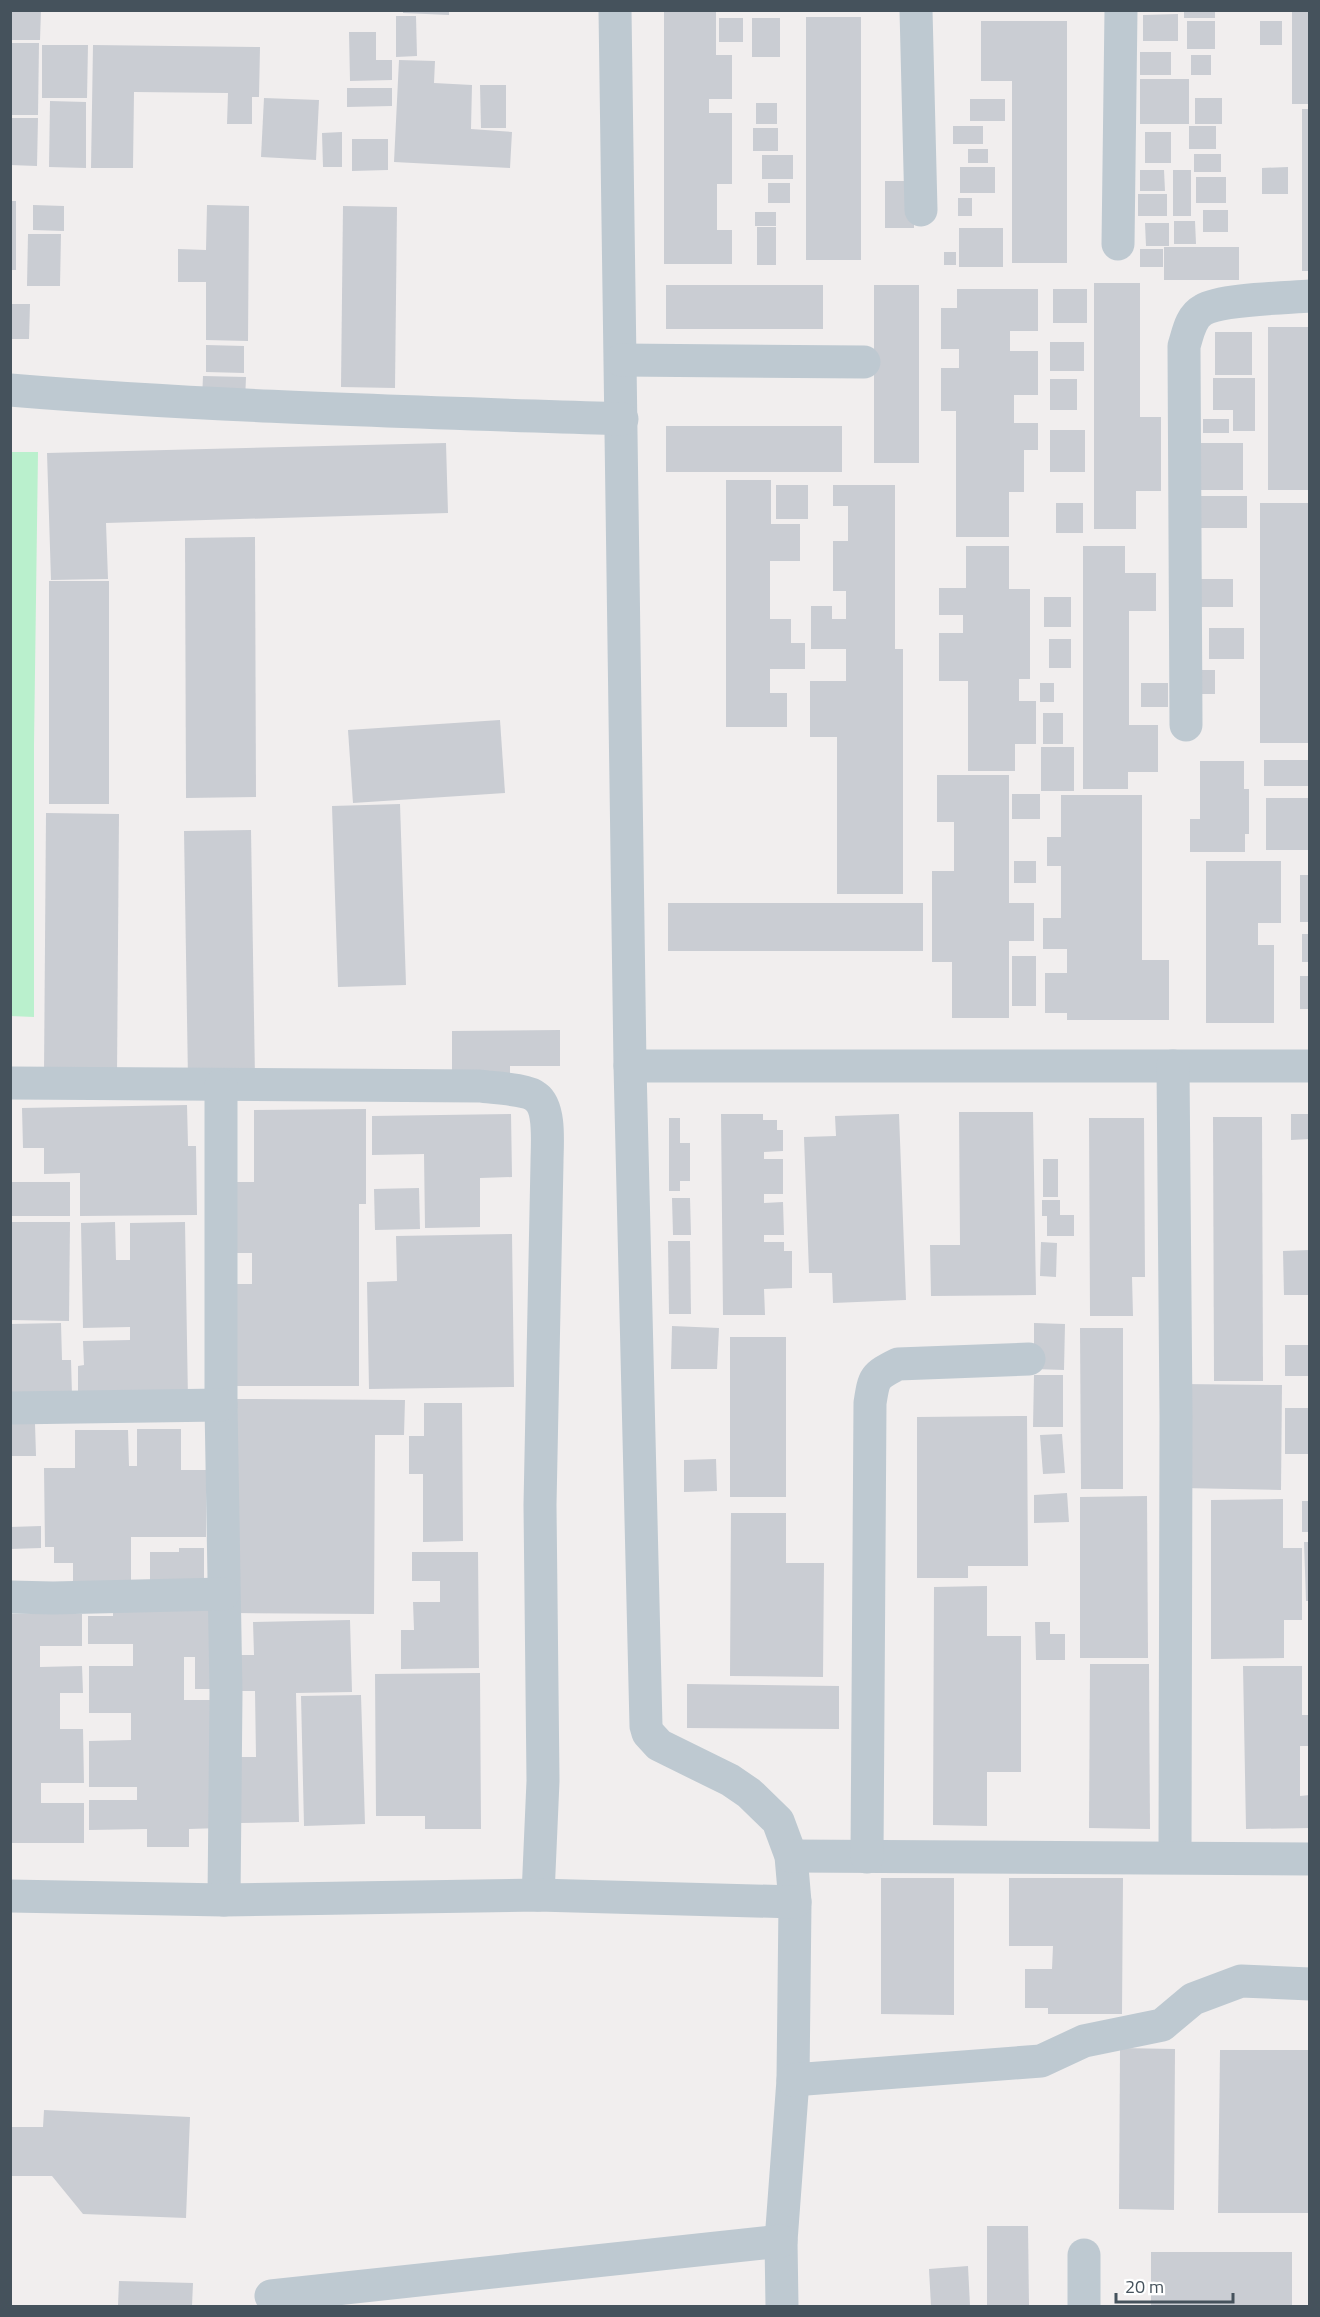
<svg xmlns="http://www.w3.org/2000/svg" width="1320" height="2317" viewBox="0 0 1320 2317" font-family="'Titillium Web',sans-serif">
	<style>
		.pitch { fill: #baf0cd }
		.building { fill: #cacdd3 }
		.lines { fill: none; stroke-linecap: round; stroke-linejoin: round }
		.minor { stroke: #bec9d1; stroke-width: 33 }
	</style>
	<rect width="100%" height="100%" fill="#f1eeee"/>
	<path class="pitch" d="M10 452H38L34 745V1017L10 1016Z"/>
	<g class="building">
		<path d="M10 10H41L40 40H10Z"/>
		<path d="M403 10H449V15L403 13Z"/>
		<rect x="1184" y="10" width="31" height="8"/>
		<rect x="1292" y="10" width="18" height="94"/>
		<path d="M664 12H716V55H732V99H709V113H732V184H717V230H732V264H664Z"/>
		<path d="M1178 14V41H1143V15Z"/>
		<path d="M396 16H416L417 56 396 57Z"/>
		<rect x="806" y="17" width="55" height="243"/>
		<rect x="719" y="18" width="24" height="24"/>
		<rect x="752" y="18" width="28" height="39"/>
		<path d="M981 21H1067V263H1012V81H981Z"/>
		<rect x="1187" y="21" width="28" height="28"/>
		<rect x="1260" y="21" width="22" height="24"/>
		<path d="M349 32H376V60H392V80L350 81Z"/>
		<path d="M10 43H39L38 115H10Z"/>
		<path d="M42 45H88L87 98H42Z"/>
		<path d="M93 45 260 47 259 97H252V124H227L228 93 134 92 133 168H91Z"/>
		<rect x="1140" y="52" width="31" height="23"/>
		<rect x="1191" y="55" width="20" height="20"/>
		<path d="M399 60 435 61 434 83 472 85 471 129 512 132 510 168 394 162Z"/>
		<rect x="1140" y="79" width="49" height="45"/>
		<path d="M480 85H506V128H481Z"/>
		<path d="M347 88H392V106L347 107Z"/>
		<path d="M264 98 319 100 316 160 261 157Z"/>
		<rect x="1195" y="98" width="27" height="26"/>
		<rect x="970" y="99" width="35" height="22"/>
		<path d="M50 101 86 102V168L49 167Z"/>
		<rect x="756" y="103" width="21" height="21"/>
		<rect x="1302" y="109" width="8" height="162"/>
		<path d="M10 118H38L37 166 10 165Z"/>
		<rect x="953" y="126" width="30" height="18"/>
		<rect x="1189" y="126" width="27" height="23"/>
		<rect x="753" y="128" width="25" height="23"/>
		<path d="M342 132V167H323L322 133Z"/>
		<rect x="1145" y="132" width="26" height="31"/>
		<path d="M352 139H388V170L352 171Z"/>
		<rect x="968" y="149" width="20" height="14"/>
		<rect x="1194" y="154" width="27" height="18"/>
		<rect x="762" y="155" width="31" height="24"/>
		<rect x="960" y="167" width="35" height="26"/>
		<path d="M1288 167V194H1262V168Z"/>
		<path d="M1140 170H1164L1165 191H1140Z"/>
		<rect x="1173" y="170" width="18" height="46"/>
		<rect x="1196" y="177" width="30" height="26"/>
		<rect x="885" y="181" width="29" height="47"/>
		<rect x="768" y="183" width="22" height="20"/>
		<rect x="1138" y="194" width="29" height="22"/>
		<rect x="958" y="198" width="14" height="18"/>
		<rect x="10" y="201" width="6" height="69"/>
		<path d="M33 205 64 206V231L33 230Z"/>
		<path d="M207 205 249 206 248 341 206 340V282H178V249L206 250Z"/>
		<path d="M343 206 397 207 395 388 341 387Z"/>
		<rect x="1203" y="210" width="25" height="22"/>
		<rect x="755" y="212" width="21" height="14"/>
		<path d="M1174 221H1195L1196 244H1174Z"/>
		<path d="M1145 223H1169V246H1146Z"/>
		<rect x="757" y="227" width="19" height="38"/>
		<rect x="959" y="228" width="44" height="39"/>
		<path d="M28 234H61L60 286H27Z"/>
		<rect x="1164" y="247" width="75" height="33"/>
		<rect x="1140" y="249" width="23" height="18"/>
		<rect x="944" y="252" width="12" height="13"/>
		<path d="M1094 283H1140V417H1161V491H1136V529H1094Z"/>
		<rect x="666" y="285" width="157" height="44"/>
		<rect x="874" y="285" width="45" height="178"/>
		<path d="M957 289H1038V331H1010V351H1038V395H1014V423H1038V450H1024V492H1009V537H956V411H941V368H959V349H941V308H957Z"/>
		<rect x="1053" y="289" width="34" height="34"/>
		<path d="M10 304H30L29 339H10Z"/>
		<rect x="1268" y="327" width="42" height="163"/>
		<rect x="1215" y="332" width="37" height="43"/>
		<rect x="1050" y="342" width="34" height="29"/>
		<path d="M206 345 244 346V373L206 372Z"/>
		<path d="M203 376 246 377 245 401 202 400Z"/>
		<path d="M1213 378H1255V431H1233V410H1213Z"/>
		<rect x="1050" y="379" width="27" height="31"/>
		<rect x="1203" y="419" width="26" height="14"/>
		<rect x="666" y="426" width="176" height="46"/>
		<rect x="1050" y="430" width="35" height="42"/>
		<path d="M446 443 448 513 106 523 108 579 51 580 47 453Z"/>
		<rect x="1199" y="443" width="44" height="47"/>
		<path d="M726 480H771V524H800V561H770V619H791V643H805V669H770V693H787V727H726Z"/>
		<rect x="776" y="485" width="32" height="34"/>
		<path d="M833 485H895V649H903V894H837V737H810V681H846V649H811V606H832V619H846V591H833V541H848V506H833Z"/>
		<rect x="1198" y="496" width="49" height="32"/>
		<rect x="1056" y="503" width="27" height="30"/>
		<rect x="1260" y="503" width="50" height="240"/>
		<path d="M255 537 256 797 186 798 185 538Z"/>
		<path d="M966 546H1009V589H1030V679H1019V701H1036V744H1015V771H968V681H939V633H963V615H939V588H966Z"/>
		<path d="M1083 546H1125V573H1156V611H1129V725H1158V772H1128V789H1083Z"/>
		<rect x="1193" y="579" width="40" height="28"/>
		<rect x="49" y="581" width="60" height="223"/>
		<rect x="1044" y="597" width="27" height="30"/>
		<rect x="1209" y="628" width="35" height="31"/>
		<rect x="1049" y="639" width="22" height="29"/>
		<rect x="1198" y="670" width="17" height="24"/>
		<rect x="1040" y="683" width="14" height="19"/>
		<rect x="1141" y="683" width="27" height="24"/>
		<rect x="1043" y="713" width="20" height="31"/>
		<path d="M500 720 505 793 353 803 348 730Z"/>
		<rect x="1041" y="747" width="33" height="44"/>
		<rect x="1264" y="760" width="46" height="26"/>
		<path d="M1200 761H1244V789H1249V834H1245V852H1190V819H1200Z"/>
		<path d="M937 775H1009V903H1034V941H1009V1018H952V962H932V871H954V822H937Z"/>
		<rect x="1012" y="794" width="28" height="25"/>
		<path d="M1061 795H1142V960H1169V1020H1067V1013H1045V973H1067V949H1043V918H1061V866H1047V837H1061Z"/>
		<rect x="1266" y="798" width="44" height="52"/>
		<path d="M400 804 406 985 338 987 332 806Z"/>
		<path d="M46 813 119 814 117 1075 44 1074Z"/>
		<path d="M251 830 255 1079 188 1080 184 831Z"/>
		<rect x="1014" y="861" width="22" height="22"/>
		<path d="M1206 861H1281V923H1258V945H1274V1023H1206Z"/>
		<rect x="1300" y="875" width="10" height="47"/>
		<rect x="668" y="903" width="255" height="48"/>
		<rect x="1302" y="934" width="8" height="28"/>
		<rect x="1012" y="956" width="24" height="50"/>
		<rect x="1300" y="976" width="10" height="33"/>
		<path d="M560 1030V1066H510V1074L452 1075V1031Z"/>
		<path d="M187 1105 188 1146H196L197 1215 80 1216V1173L44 1174V1148H23L22 1108Z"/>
		<path d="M366 1109V1204H359V1386H231V1284H252V1253H231V1182H254V1110Z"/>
		<path d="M959 1112H1033L1036 1295 931 1296 930 1245H960Z"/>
		<path d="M511 1114 512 1177 480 1178V1227L425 1228 424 1154 372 1155V1116Z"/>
		<path d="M721 1114H763V1120H777V1130H783V1151L764 1152V1159H783V1194H764V1203L783 1202 784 1235H764V1242H784V1251H792V1288L764 1289 765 1315H723Z"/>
		<path d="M899 1114 906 1300 833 1303 832 1273H809L804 1137 836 1136 835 1116Z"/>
		<path d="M1291 1114H1310V1139L1291 1140Z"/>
		<path d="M1213 1117H1262L1263 1381H1214Z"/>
		<path d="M669 1118H680V1143H690V1181H680V1191H669Z"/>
		<path d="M1089 1118H1144L1145 1277H1132L1133 1316H1090Z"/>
		<rect x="1043" y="1159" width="15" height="38"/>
		<rect x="10" y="1182" width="60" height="34"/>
		<path d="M419 1188 420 1229 375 1230 374 1189Z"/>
		<path d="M672 1198H690L691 1235H673Z"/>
		<path d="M1042 1200H1060V1215H1074V1236H1047V1216H1042Z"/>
		<path d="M10 1222H70L69 1321 10 1320Z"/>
		<path d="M115 1222 116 1260H130V1223L185 1222 188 1400 78 1402V1366L84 1365 83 1341 130 1340V1327L83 1328 81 1223Z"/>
		<path d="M512 1234 514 1387 369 1389 367 1282 397 1281 396 1236Z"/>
		<path d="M668 1241H690L691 1314H669Z"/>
		<path d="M1041 1242 1057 1243 1056 1277 1040 1276Z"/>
		<path d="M1310 1250V1295H1284L1283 1251Z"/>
		<path d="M61 1323 62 1360H71L72 1395 10 1397V1324Z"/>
		<path d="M1034 1323 1065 1324 1064 1370 1034 1369Z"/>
		<path d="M672 1326 719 1328 717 1369H671Z"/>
		<path d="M1080 1328H1123V1489H1081Z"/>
		<rect x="730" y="1337" width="56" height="160"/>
		<rect x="1285" y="1345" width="25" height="31"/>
		<path d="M1034 1375H1063V1427H1033Z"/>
		<path d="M1182 1384 1282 1385 1281 1490 1182 1488Z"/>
		<path d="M237 1399 405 1400 404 1435H375L374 1614 235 1613Z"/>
		<path d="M424 1403H462L463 1541 423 1542V1474H409V1436H424Z"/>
		<rect x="1285" y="1408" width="25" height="46"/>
		<path d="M1027 1416 1028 1566H968V1578H917V1417Z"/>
		<path d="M10 1424H35L36 1456H10Z"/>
		<path d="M137 1429H181V1470H206V1537H131V1584L73 1585V1563H54V1547H45L44 1468H75V1430H128L129 1466H137Z"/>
		<path d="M1062 1434 1065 1473 1043 1474 1040 1435Z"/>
		<path d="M716 1459 717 1491 684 1492V1460Z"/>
		<path d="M1067 1493 1069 1522 1034 1523V1495Z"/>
		<path d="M1147 1496 1148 1658H1080V1497Z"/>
		<path d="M1283 1499V1548H1302V1620H1284V1658L1211 1659V1500Z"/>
		<rect x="1302" y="1501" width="8" height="31"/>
		<path d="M731 1513H786V1563H824L823 1677 730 1676Z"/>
		<path d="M41 1526V1548L10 1549V1527Z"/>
		<path d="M1304 1542H1310V1601H1306Z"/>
		<path d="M179 1548H204V1585H150V1552H179Z"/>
		<path d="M412 1552H478L479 1668 401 1669V1630H414L413 1602H440V1581H412Z"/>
		<path d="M987 1586V1636H1021V1772H987V1826L933 1825 934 1587Z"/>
		<path d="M113 1600H221V1689H195V1657H184V1700H219L220 1828 189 1829V1847H147V1829L89 1830V1800H137V1787H89V1741L131 1740V1713H89V1666H133V1644H88V1616H113Z"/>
		<path d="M10 1614H82V1646H40V1667L82 1666 83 1693H60V1729H83L84 1783H41V1803H84V1843H10Z"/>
		<path d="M350 1620 352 1692 296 1693 299 1822 240 1823 238 1757H256L255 1691H239L238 1655H254L253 1622Z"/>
		<path d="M1035 1622H1050V1634H1065V1660H1036Z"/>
		<path d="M1090 1664H1149L1150 1829 1089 1828Z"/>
		<path d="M1243 1666H1302V1715H1310V1746H1300V1796L1310 1795V1828L1246 1829Z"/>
		<path d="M480 1673 481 1829H425V1816H376L375 1674Z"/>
		<path d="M687 1684 839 1686V1729L687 1728Z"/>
		<path d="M361 1695 365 1824 304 1826 301 1696Z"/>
		<path d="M881 1878H954V2015L881 2014Z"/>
		<path d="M1009 1878H1123L1122 2014H1048V2008H1025V1969H1052L1053 1946H1009Z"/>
		<path d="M1120 2048 1175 2049 1174 2210 1119 2209Z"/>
		<path d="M1220 2050H1310V2213H1218Z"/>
		<path d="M44 2110 190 2117 186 2218 83 2214 52 2176H10V2127H43Z"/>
		<path d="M987 2226H1028L1029 2306H987Z"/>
		<rect x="1151" y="2252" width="141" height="54"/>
		<path d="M968 2266 970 2306H931L929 2269Z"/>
		<path d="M119 2281 193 2283 192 2306H118Z"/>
	</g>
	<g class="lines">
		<g class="minor">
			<path d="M615 10 630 1066 646 1726 648 1733 659 1745 730 1780 749 1793 778 1821 791 1856 795 1902 793 2080 781 2241 782 2306"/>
			<path d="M916 10 921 210"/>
			<path d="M1118 244 1121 10"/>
			<path d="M621 360 864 362"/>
			<path d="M10 390C214 407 418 412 622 419"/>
			<path d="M1186 725 1184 346C1188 334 1190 317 1203 310 1221 299 1285 298 1310 296"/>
			<path d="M630 1066H1310"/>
			<path d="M1173 1066 1176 1416 1175 1857"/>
			<path d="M10 1083 480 1086C493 1088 527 1089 536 1097 551 1108 547 1146 547 1162L540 1505 543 1781 538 1895"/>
			<path d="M221 1085V1405L226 1693 224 1900"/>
			<path d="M10 1408 221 1405"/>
			<path d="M10 1597 53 1598 223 1594"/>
			<path d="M791 1856 1310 1859"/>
			<path d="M867 1857 870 1403C874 1377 874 1376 898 1364L1029 1359"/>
			<path d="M10 1896 224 1900 538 1895 795 1902"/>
			<path d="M793 2080 1041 2061 1084 2041 1162 2025 1193 1999 1241 1981 1310 1984"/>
			<path d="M1084 2255V2306"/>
			<path d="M271 2296 781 2241"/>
		</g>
	</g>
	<rect width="1320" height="2317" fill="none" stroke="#45525c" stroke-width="24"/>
	<path d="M1116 2293v9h117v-9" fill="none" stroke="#45525c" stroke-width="3"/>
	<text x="1125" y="2293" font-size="18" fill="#45525c" stroke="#ffffff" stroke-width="4.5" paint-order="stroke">20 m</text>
</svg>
